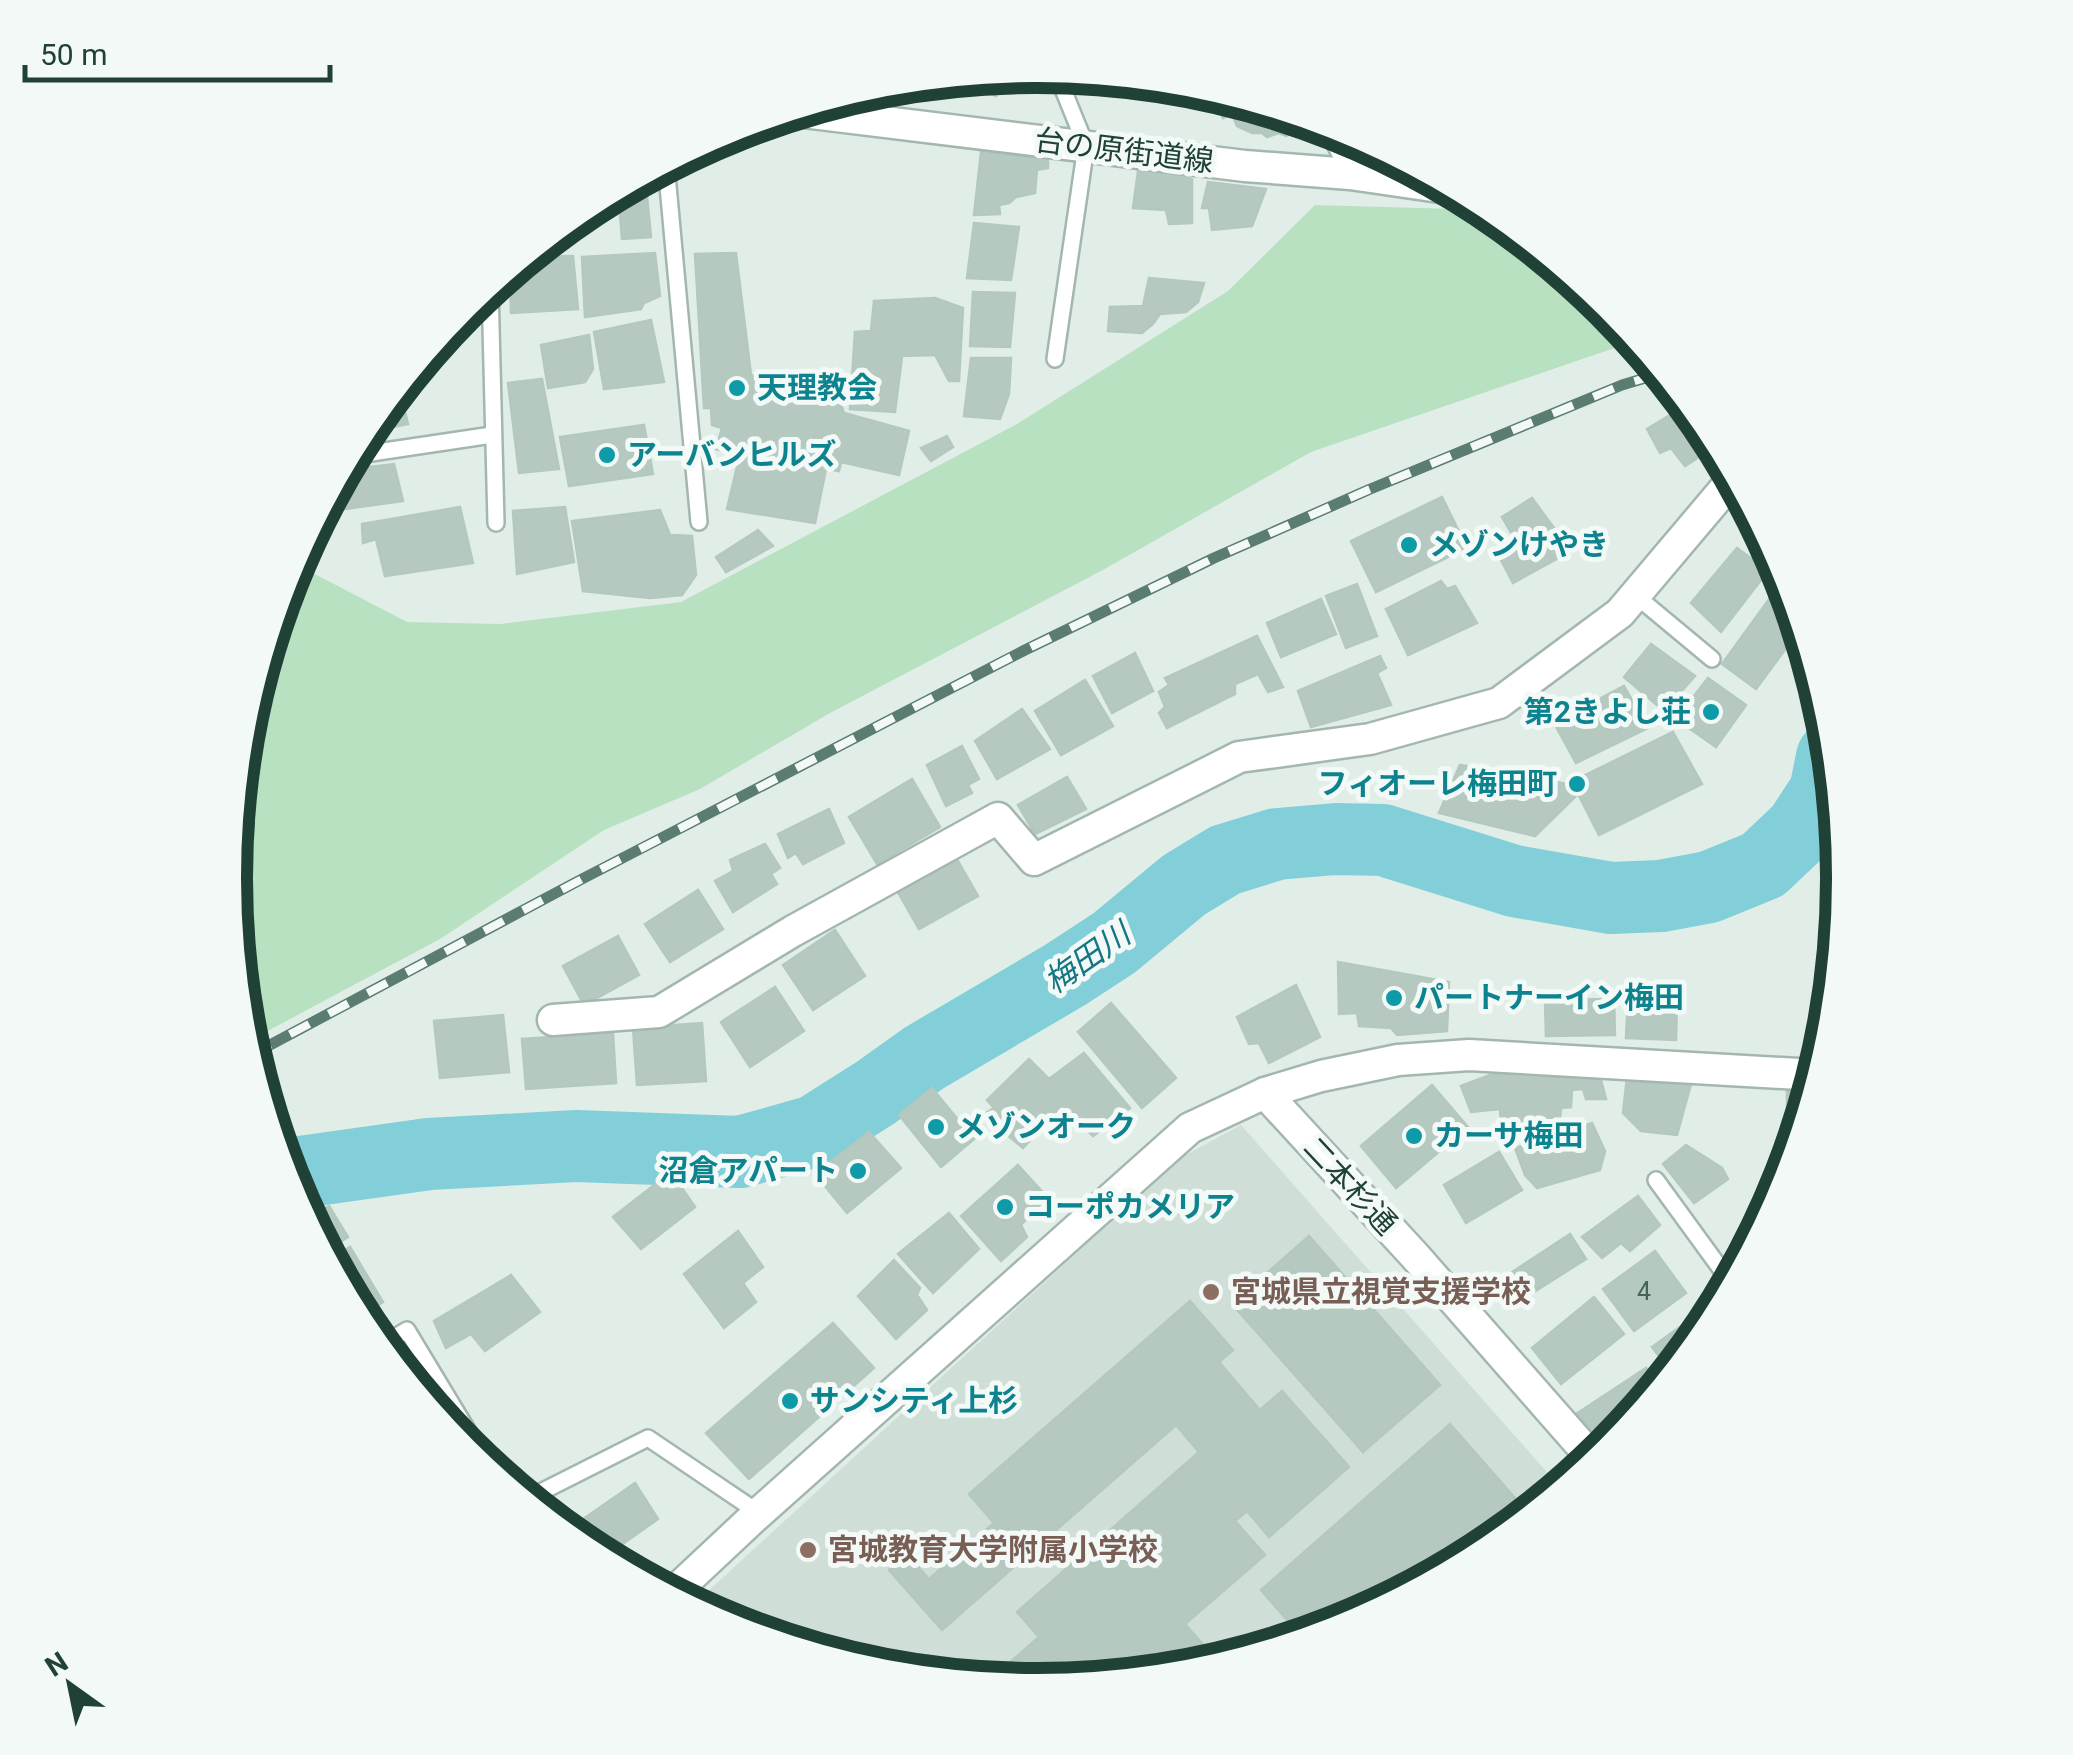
<svg xmlns="http://www.w3.org/2000/svg" width="2073" height="1755" viewBox="0 0 2073 1755" font-family="Roboto,'Noto Sans JP',sans-serif">
	<style>
		.built { fill: #cfded6 }
		.green { fill: #b8e1c1 }
		.lines { fill: none; stroke-linecap: round; stroke-linejoin: round }
		.river { stroke: #83cfd9; stroke-width: 72 }
		.building { fill: #b6c9c0; stroke: #b3c8be; stroke-width: 2.5 }
		.service-casing { stroke: #a3b7af; stroke-width: 20 }
		.minor-casing { stroke: #a3b7af; stroke-width: 35 }
		.service { stroke: #fff; stroke-width: 15 }
		.minor { stroke: #fff; stroke-width: 30 }
		.rail-casing { stroke: #5a7c71; stroke-width: 11 }
		.rail { stroke: #f2f9f6; stroke-width: 8; stroke-dasharray: 22; stroke-linecap: butt }
		.culture-dot { fill: #0f9aa8; stroke: #f2f9f6; stroke-width: 4 }
		.education-dot { fill: #8d6e63; stroke: #f2f9f6; stroke-width: 4 }
		.labels { text-anchor: middle; stroke-width: 10; stroke-linejoin: round; paint-order: stroke }
		.number-label { font-size: 25px; fill: #456358 }
		.street-label { font-size: 30px; fill: #1f4136; stroke: #f2f9f6 }
		.culture-label { font-size: 30px; font-weight: bold; fill: #0d838f; stroke: #f2f9f6; text-anchor: start }
		.education-label { font-size: 30px; font-weight: bold; fill: #785e54; stroke: #f2f9f6; text-anchor: start }
		.water-label { font-size: 32px; font-style: italic; fill: #127684; stroke: #f2f9f6 }
		.rim { fill: none; stroke: #1f4136; stroke-width: 12 }
	</style>
	<rect width="100%" height="100%" fill="#e1eee8"/>
	<path class="built" d="M1241 1125 1560 1487 1485 1549 1345 1624 1193 1670 1036 1685 878 1669 727 1623 693 1605 1180 1158Z"/>
	<path class="green" d="M1315 205 1489 210 1608 307 1635 341 1311 452 1101 571 830 713 700 789 604 830 440 939 247 1042 229 877 245 719 287 579 309 571 407 622 500 624 681 602 1017 424 1228 291Z"/>
	<g class="lines">
		<path class="river" d="M287 1174 429 1154 576 1146 740 1152 815 1131 875 1093 924 1058 1065 975 1114 943 1184 885 1225 860 1277 844 1336 839 1383 840 1514 881 1611 898 1661 896 1709 887 1763 865 1800 830 1825 792 1832 757"/>
	</g>
	<g class="building">
		<path d="M1010 73 996 96 951 78Z"/>
		<path d="M1214 92 1312 121 1313 125 1286 136 1279 133 1267 137 1262 133H1252L1237 126 1232 114 1223 118Z"/>
		<path d="M981 152 1048 159V168L1037 170 1035 193 1016 197 1009 203 999 205 1000 214 974 215Z"/>
		<path d="M1138 171 1169 172 1192 179V223L1169 224 1166 210 1133 208Z"/>
		<path d="M1208 182 1266 189 1252 226 1212 230 1209 208H1202Z"/>
		<path d="M646 186 651 237 622 239 618 190Z"/>
		<path d="M974 223 1019 227 1011 280 967 278Z"/>
		<path d="M655 253 660 296 644 303 641 309 585 317 582 257Z"/>
		<path d="M736 253 751 375 761 379 768 387 779 391 786 383 818 389 822 399 842 407 844 413 909 431 899 475 841 462 839 471 826 469 815 523 727 509 740 454 716 449 722 428 712 425 711 408H704L695 254Z"/>
		<path d="M573 256 578 309 511 313 510 270 525 257Z"/>
		<path d="M1149 278 1204 283 1198 302 1186 312 1160 314 1153 324 1142 333 1108 331 1110 307 1143 306Z"/>
		<path d="M973 292 1015 293 1010 347 970 346Z"/>
		<path d="M935 298 963 308 959 381H949L935 355 902 356 895 412 850 409 855 332 871 331 874 301Z"/>
		<path d="M651 320 664 382 604 389 594 332Z"/>
		<path d="M589 335 593 369 585 382 548 388 541 345Z"/>
		<path d="M971 358H1011L1009 394 1000 419 964 416Z"/>
		<path d="M542 379 559 469 519 473 508 383Z"/>
		<path d="M399 387 408 424 363 433 365 428Z"/>
		<path d="M1681 397 1708 429 1717 445 1685 466 1671 448 1660 453 1647 429 1675 412 1669 403Z"/>
		<path d="M644 425 653 474 569 486 560 437Z"/>
		<path d="M947 436 953 447 931 461 921 448Z"/>
		<path d="M394 464 403 501 345 509 343 470Z"/>
		<path d="M1442 497 1467 548 1376 592 1351 541Z"/>
		<path d="M1532 498 1571 551 1513 583 1501 560 1518 545 1502 517Z"/>
		<path d="M460 507 473 563 385 576 376 539 363 543 362 524Z"/>
		<path d="M565 507 574 562 517 574 513 511Z"/>
		<path d="M660 510 670 535 692 536 696 575 682 595 650 598 583 591 572 521Z"/>
		<path d="M758 530 773 546 726 572 716 557Z"/>
		<path d="M1737 548 1768 571 1721 632 1691 603Z"/>
		<path d="M1441 581 1447 589 1455 586 1477 623 1408 655 1386 609Z"/>
		<path d="M1357 584 1377 636 1346 648 1326 596Z"/>
		<path d="M1775 591 1793 604 1801 628 1756 689 1722 664Z"/>
		<path d="M1321 599 1336 634 1281 657 1267 623Z"/>
		<path d="M1257 636 1283 687 1268 692 1258 674 1235 684V694L1167 728 1159 713 1165 707 1159 692 1169 685 1165 678Z"/>
		<path d="M1651 644 1695 676 1664 711 1624 677Z"/>
		<path d="M1135 653 1153 691 1112 713 1093 676Z"/>
		<path d="M1380 656 1386 668 1377 673 1391 705 1311 727 1298 691Z"/>
		<path d="M1708 678 1746 705 1716 747 1676 719Z"/>
		<path d="M1085 680 1113 726 1061 755 1035 711Z"/>
		<path d="M1624 686 1648 728 1576 763 1554 723Z"/>
		<path d="M1022 709 1050 749 997 779 975 741Z"/>
		<path d="M1673 732 1702 784 1599 835 1578 794 1535 836 1439 813 1460 765 1567 784Z"/>
		<path d="M962 746 979 779 968 785 972 793 946 806 927 765Z"/>
		<path d="M1067 777 1086 809 1035 834 1018 805Z"/>
		<path d="M912 779 940 827 877 864 849 817Z"/>
		<path d="M829 809 844 843 803 864 796 853 788 858 778 834Z"/>
		<path d="M765 844 780 868 771 874 777 884 733 912 715 881 733 871 730 860Z"/>
		<path d="M954 854 978 896 919 929 895 887Z"/>
		<path d="M698 890 723 929 670 962 645 924Z"/>
		<path d="M835 930 865 976 813 1010 783 965Z"/>
		<path d="M618 936 639 975 584 1005 563 966Z"/>
		<path d="M1338 962 1449 982 1447 1031 1397 1035 1391 1028 1359 1026 1357 1013 1339 1014Z"/>
		<path d="M1296 985 1320 1037 1269 1063 1259 1043 1249 1044 1237 1017Z"/>
		<path d="M775 987 804 1031 750 1067 721 1022Z"/>
		<path d="M1628 998 1677 999 1676 1040 1626 1038Z"/>
		<path d="M1614 999 1615 1035 1546 1036 1545 1000Z"/>
		<path d="M1111 1003 1176 1078 1142 1108 1078 1032Z"/>
		<path d="M503 1015 509 1072 440 1078 434 1021Z"/>
		<path d="M702 1023 706 1081 637 1085 633 1028Z"/>
		<path d="M613 1033 616 1083 526 1089 522 1039Z"/>
		<path d="M1084 1053 1130 1108 1093 1136 1062 1105 1023 1148 983 1115 994 1108 987 1100 1029 1059 1049 1079Z"/>
		<path d="M1529 1073 1575 1075 1601 1080 1606 1099H1586L1583 1089 1572 1090 1571 1107 1561 1108 1560 1119 1501 1123 1500 1109 1471 1112 1461 1086 1490 1075Z"/>
		<path d="M1627 1077 1673 1078 1691 1084 1677 1135 1641 1131 1623 1113Z"/>
		<path d="M1432 1085 1468 1127 1396 1188 1361 1146Z"/>
		<path d="M1787 1087 1812 1088 1796 1141 1787 1142Z"/>
		<path d="M932 1088 974 1139 941 1167 899 1115Z"/>
		<path d="M1592 1123 1605 1151 1600 1170 1537 1188 1525 1175 1515 1148Z"/>
		<path d="M869 1132 901 1168 847 1213 815 1174Z"/>
		<path d="M1686 1145 1722 1168 1728 1179 1694 1203 1663 1164Z"/>
		<path d="M1499 1152 1522 1190 1466 1223 1444 1185Z"/>
		<path d="M1018 1165 1047 1197 1021 1225 1027 1237 1001 1261 961 1216Z"/>
		<path d="M671 1172 695 1207 641 1249 613 1217Z"/>
		<path d="M1638 1196 1660 1225 1630 1251 1621 1243 1602 1258 1582 1237Z"/>
		<path d="M329 1206 348 1237 325 1251 307 1218Z"/>
		<path d="M949 1213 979 1249 933 1293 898 1254Z"/>
		<path d="M738 1231 763 1267 743 1283 756 1302 724 1328 684 1274Z"/>
		<path d="M1570 1234 1586 1259 1515 1304 1500 1280Z"/>
		<path d="M1309 1236 1440 1385 1363 1452 1232 1304Z"/>
		<path d="M350 1247 383 1302 360 1316 329 1259Z"/>
		<path d="M1655 1251 1686 1293 1634 1331 1603 1289Z"/>
		<path d="M894 1260 920 1288 917 1295 927 1310 896 1339 858 1296Z"/>
		<path d="M511 1275 540 1312 485 1351 471 1334 446 1348 434 1321Z"/>
		<path d="M1719 1296 1722 1300 1706 1329 1695 1314Z"/>
		<path d="M1594 1297 1624 1334 1561 1384 1532 1348Z"/>
		<path d="M1190 1301 1233 1350 1219 1362 1260 1410 1282 1391 1349 1467 1269 1537 1247 1511 1235 1521 1265 1555 1185 1624 1218 1662 1193 1670 1036 1685 1010 1682 1000 1671 1039 1637 1017 1612 1199 1452 1176 1425 942 1630 889 1570 907 1554 929 1579 994 1523 969 1494Z"/>
		<path d="M1691 1319 1702 1334 1671 1372 1652 1347Z"/>
		<path d="M833 1323 874 1368 749 1479 706 1433Z"/>
		<path d="M1646 1368 1658 1386 1634 1416 1595 1443 1576 1414Z"/>
		<path d="M1450 1424 1521 1505 1450 1568 1345 1624 1302 1637 1261 1590Z"/>
		<path d="M635 1483 658 1519 604 1557 587 1549 566 1531Z"/>
	</g>
	<g class="lines">
		<g class="service-casing">
			<g id="service">
				<path d="M1325 125 1350 174"/>
				<path d="M666 164 699 522"/>
				<path d="M490 287 496 523"/>
				<path d="M1055 359 1086 146 1056 72"/>
				<path d="M351 456 492 435"/>
				<path d="M1635 595 1712 659"/>
				<path d="M1656 1180 1731 1283"/>
				<path d="M381 1346 407 1330 492 1471"/>
				<path d="M527 1499 648 1438 759 1513"/>
			</g>
		</g>
		<g class="minor-casing">
			<g id="minor">
				<path d="M795 111 1245 166 1350 174 1453 189"/>
				<path d="M553 1020 659 1012 793 931 998 818 1034 860 1239 757 1370 739 1499 703 1620 613 1734 478"/>
				<path d="M1265 1093 1415 1256 1594 1460"/>
				<path d="M672 1594 751 1520 1190 1128 1265 1093 1321 1076 1398 1060 1469 1055 1816 1075"/>
			</g>
		</g>
		<use href="#service" class="service"/>
		<use href="#minor" class="minor"/>
		<g class="rail-casing">
			<path id="rail" d="M251 1055 582 879 1025 650 1214 558 1368 490 1622 385 1662 373"/>
		</g>
		<use href="#rail" class="rail"/>
	</g>
	<g class="culture-dot">
		<circle cx="737" cy="388" r="10"/>
		<circle cx="607" cy="455" r="10"/>
		<circle cx="1409" cy="545" r="10"/>
		<circle cx="1711" cy="712" r="10"/>
		<circle cx="1577" cy="784" r="10"/>
		<circle cx="1394" cy="998" r="10"/>
		<circle cx="936" cy="1127" r="10"/>
		<circle cx="1414" cy="1136" r="10"/>
		<circle cx="858" cy="1171" r="10"/>
		<circle cx="1005" cy="1207" r="10"/>
		<circle cx="790" cy="1401" r="10"/>
	</g>
	<g class="education-dot">
		<circle cx="1211" cy="1292" r="10"/>
		<circle cx="808" cy="1550" r="10"/>
	</g>
	<g class="labels">
		<g class="number-label">
			<text x="1644" y="1300">4</text>
		</g>
		<g class="street-label">
			<text transform="translate(1124 151) rotate(7)" y="10">台の原街道線</text>
			<text transform="translate(1350 1186) rotate(47)" y="10">二本杉通</text>
		</g>
		<g class="culture-label">
			<text x="757" y="398">天理教会</text>
			<text x="627" y="465">アーバンヒルズ</text>
			<text x="1429" y="555">メゾンけやき</text>
			<text x="1691" y="722" text-anchor="end">第2きよし荘</text>
			<text x="1557" y="794" text-anchor="end">フィオーレ梅田町</text>
			<text x="1414" y="1008">パートナーイン梅田</text>
			<text x="956" y="1137">メゾンオーク</text>
			<text x="1434" y="1146">カーサ梅田</text>
			<text x="838" y="1181" text-anchor="end">沼倉アパート</text>
			<text x="1025" y="1217">コーポカメリア</text>
			<text x="810" y="1411">サンシティ上杉</text>
		</g>
		<g class="education-label">
			<text x="1231" y="1302">宮城県立視覚支援学校</text>
			<text x="828" y="1560">宮城教育大学附属小学校</text>
		</g>
		<g class="water-label">
			<text transform="translate(1087 958) rotate(-35)" y="11">梅田川</text>
		</g>
	</g>
	<path d="M0 0H2073V1755H0ZM1036 88H1037A789 789 0 0 1 1826 877V879A789 789 0 0 1 1037 1668H1036A789 789 0 0 1 247 879V877A789 789 0 0 1 1036 88Z" fill="#f2f9f6" fill-rule="evenodd"/>
	<path class="rim" d="M1036 88H1037A789 789 0 0 1 1826 877V879A789 789 0 0 1 1037 1668H1036A789 789 0 0 1 247 879V877A789 789 0 0 1 1036 88Z"/>
	<g transform="translate(70 1685) rotate(327)" stroke="#f2f9f6" stroke-width="8" paint-order="stroke">
	<path d="M0-8L18 38L0 25L-18 38Z" fill="#1f4136"/>
	<text y="-15" font-size="28" font-weight="bold" text-anchor="middle" fill="#1f4136">N</text>
	</g>
	<path d="M25 65v15h305v-15" fill="none" stroke="#1f4136" stroke-width="5"/>
	<text x="40" y="65" font-size="30" fill="#1f4136" stroke="#f2f9f6" stroke-width="8" paint-order="stroke">50 m</text>
</svg>
